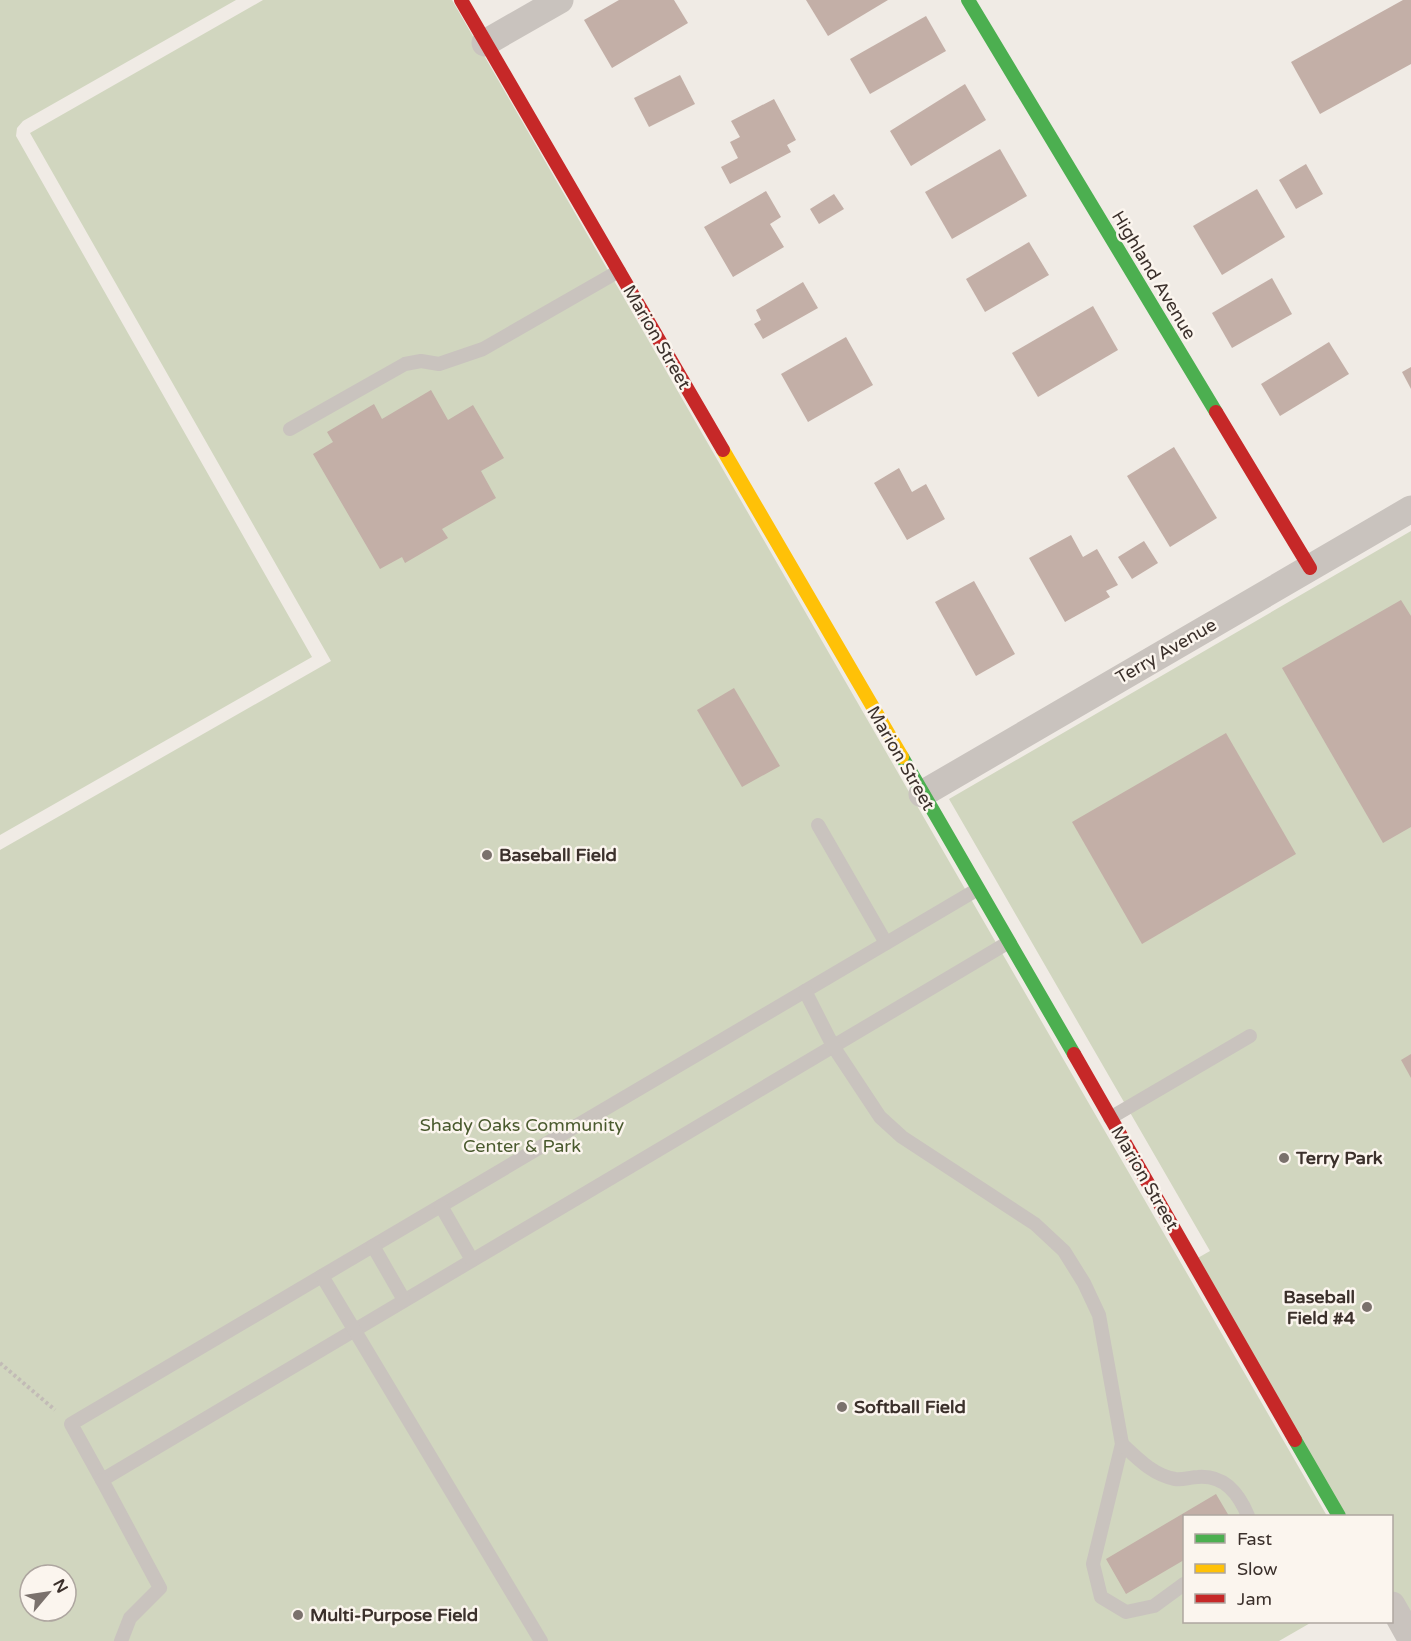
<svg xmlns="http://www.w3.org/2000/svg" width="1411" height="1641" viewBox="0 0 1411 1641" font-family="'Varela Round',sans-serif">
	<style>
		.green { fill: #d1d6bf; fill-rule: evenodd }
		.building { fill: #c3afa7 }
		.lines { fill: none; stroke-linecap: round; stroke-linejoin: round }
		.path { stroke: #c2bbb6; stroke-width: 4; stroke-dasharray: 3 3; stroke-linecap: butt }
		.lane { stroke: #c9c3be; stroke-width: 14 }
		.street { stroke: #c9c3be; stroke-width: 27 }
		.fast { stroke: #4caf50; stroke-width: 14 }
		.slow { stroke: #ffc107; stroke-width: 14 }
		.jam { stroke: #c62828; stroke-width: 14 }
		.poi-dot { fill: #7a716c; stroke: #fbf5ee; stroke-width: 2 }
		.labels { text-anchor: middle; stroke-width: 5; stroke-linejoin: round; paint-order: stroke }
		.street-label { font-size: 18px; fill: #3b302b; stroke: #fbf5ee }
		.poi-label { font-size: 18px; font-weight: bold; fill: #3b302b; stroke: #fbf5ee; text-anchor: start }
		.park-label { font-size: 18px; fill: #4a5a2e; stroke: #fbf5ee }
	</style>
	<rect width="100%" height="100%" fill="#f0ebe5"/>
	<g class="green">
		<path d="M0 0H236L23 121 17 128 16 136 312 657 0 835Z"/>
		<path d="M263 0H452L1327 1516H1184V1622H1312L1279 1641H0V850L331 661 30 133ZM30 1575H66V1611H30Z"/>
		<path d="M1411 531V1626L1392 1593V1516H1343L1196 1259 1210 1251 949 799Z"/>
	</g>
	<g class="building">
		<path d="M619 0H674L688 23 612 68 584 20Z"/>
		<path d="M806 0H888L828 36Z"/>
		<path d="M1403 0H1411V64L1320 114 1291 62Z"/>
		<path d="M926 16 946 51 870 94 850 59Z"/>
		<path d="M680 75 695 104 649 127 634 98Z"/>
		<path d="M965 84 986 120 911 166 890 131Z"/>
		<path d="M774 99 796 140 787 145 791 152 730 184 721 167 738 158 730 142 740 137 731 121Z"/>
		<path d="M1000 149 1027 196 952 239 925 192Z"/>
		<path d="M1306 164 1323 194 1296 209 1279 180Z"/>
		<path d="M1257 189 1285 237 1222 275 1193 226Z"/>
		<path d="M766 191 781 217 770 224 784 247 733 277 704 227Z"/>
		<path d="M834 194 844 209 819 224 810 209Z"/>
		<path d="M1029 242 1049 275 985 312 966 279Z"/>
		<path d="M1272 278 1292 314 1232 348 1212 313Z"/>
		<path d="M803 282 818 308 763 339 754 324 761 320 756 310Z"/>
		<path d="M1093 306 1118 350 1038 397 1012 353Z"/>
		<path d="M846 337 873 385 808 422 781 374Z"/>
		<path d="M1329 342 1349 374 1280 416 1261 384Z"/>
		<path d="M1411 367V389L1402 372Z"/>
		<path d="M431 390 448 420 473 405 504 458 481 471 496 498 442 529 448 538 405 563 402 557 380 569 313 454 333 442 327 432 374 404 382 419Z"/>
		<path d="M1174 447 1217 518 1170 547 1127 476Z"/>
		<path d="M899 468 912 492 926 484 945 519 907 540 874 483Z"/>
		<path d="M1071 535 1083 557 1097 549 1118 585 1106 591 1110 597 1065 622 1029 558Z"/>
		<path d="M1144 541 1158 563 1132 579 1118 557Z"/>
		<path d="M974 581 1015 654 976 676 935 602Z"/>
		<path d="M1401 600 1411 616V827L1383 843 1282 668Z"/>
		<path d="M734 688 780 766 742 787 697 710Z"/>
		<path d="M1226 733 1296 854 1142 944 1072 822Z"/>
		<path d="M1411 1054V1078L1401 1060Z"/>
		<path d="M1216 1494 1229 1516H1184V1560L1126 1594 1106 1559Z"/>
	</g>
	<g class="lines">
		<path class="path" d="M0 1363 55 1410"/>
		<g class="lane">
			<path d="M290 429 405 364 421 361 439 364 483 349 619 271"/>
			<path d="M818 825 886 943"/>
			<path d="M978 889 71 1424 102 1480 1009 942"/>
			<path d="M805 991 833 1046 880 1117 902 1137 1035 1224 1064 1251 1084 1283 1099 1315 1122 1444 1093 1564 1101 1597 1126 1612 1154 1606 1184 1584"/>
			<path d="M1110 1118 1250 1036"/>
			<path d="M441 1206 472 1260"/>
			<path d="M373 1246 404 1300"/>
			<path d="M322 1276 541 1641"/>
			<path d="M1122 1444C1138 1459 1153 1475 1175 1479 1183 1480 1191 1477 1198 1477 1225 1475 1239 1494 1248 1516"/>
			<path d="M102 1480 160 1588 130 1618 121 1641"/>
		</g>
		<g class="street">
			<path d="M485 43 560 0"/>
			<path d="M922 794 1411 509"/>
			<path d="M1392 1605 1411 1639"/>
		</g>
		<g class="fast">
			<path d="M968 0 1216 412"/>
			<path d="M902 757 1074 1054"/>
			<path d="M1295 1440 1339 1516"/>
		</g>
		<path class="slow" d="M723 450 902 757"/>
		<g class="jam">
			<path d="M461 0 723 450"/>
			<path d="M1216 412 1310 568"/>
			<path d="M1074 1054 1295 1440"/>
		</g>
	</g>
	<g class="poi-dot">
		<circle cx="487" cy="855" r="6"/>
		<circle cx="1284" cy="1158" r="6"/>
		<circle cx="1367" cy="1307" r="6"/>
		<circle cx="842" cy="1407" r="6"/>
		<circle cx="298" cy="1615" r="6"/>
	</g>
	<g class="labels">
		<g class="street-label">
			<text transform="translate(1154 275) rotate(59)" y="6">Highland Avenue</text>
			<text transform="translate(657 337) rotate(60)" y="6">Marion Street</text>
			<text transform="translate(1166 651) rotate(-30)" y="6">Terry Avenue</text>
			<text transform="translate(901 758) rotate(60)" y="6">Marion Street</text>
			<text transform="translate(1145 1178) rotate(60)" y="6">Marion Street</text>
		</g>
		<g class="poi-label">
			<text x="499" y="861">Baseball Field</text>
			<text x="1296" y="1164">Terry Park</text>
			<text x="1355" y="1303" text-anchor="end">Baseball<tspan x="1355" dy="21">Field #4</tspan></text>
			<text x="854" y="1413">Softball Field</text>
			<text x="310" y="1621">Multi-Purpose Field</text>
		</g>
		<g class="park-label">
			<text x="522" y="1131">Shady Oaks Community<tspan x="522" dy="21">Center &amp; Park</tspan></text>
		</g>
	</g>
	<rect x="1183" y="1515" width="210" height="108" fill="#fbf5ee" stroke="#aea6a0" stroke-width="1.5"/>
	<rect x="1195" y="1534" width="30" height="9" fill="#4caf50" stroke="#aea6a0" stroke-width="1.5"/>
	<text x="1237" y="1545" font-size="18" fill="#3b302b">Fast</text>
	<rect x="1195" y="1564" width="30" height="9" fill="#ffc107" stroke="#aea6a0" stroke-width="1.5"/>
	<text x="1237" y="1575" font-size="18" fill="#3b302b">Slow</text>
	<rect x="1195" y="1594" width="30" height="9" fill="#c62828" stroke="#aea6a0" stroke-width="1.5"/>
	<text x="1237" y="1605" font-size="18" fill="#3b302b">Jam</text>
	<g transform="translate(48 1593) rotate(61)"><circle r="28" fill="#fbf5ee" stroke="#aea6a0" stroke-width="1.5"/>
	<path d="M0-4.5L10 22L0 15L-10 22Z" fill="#7a716c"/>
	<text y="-9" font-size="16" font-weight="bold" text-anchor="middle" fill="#3b302b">N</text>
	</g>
</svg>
